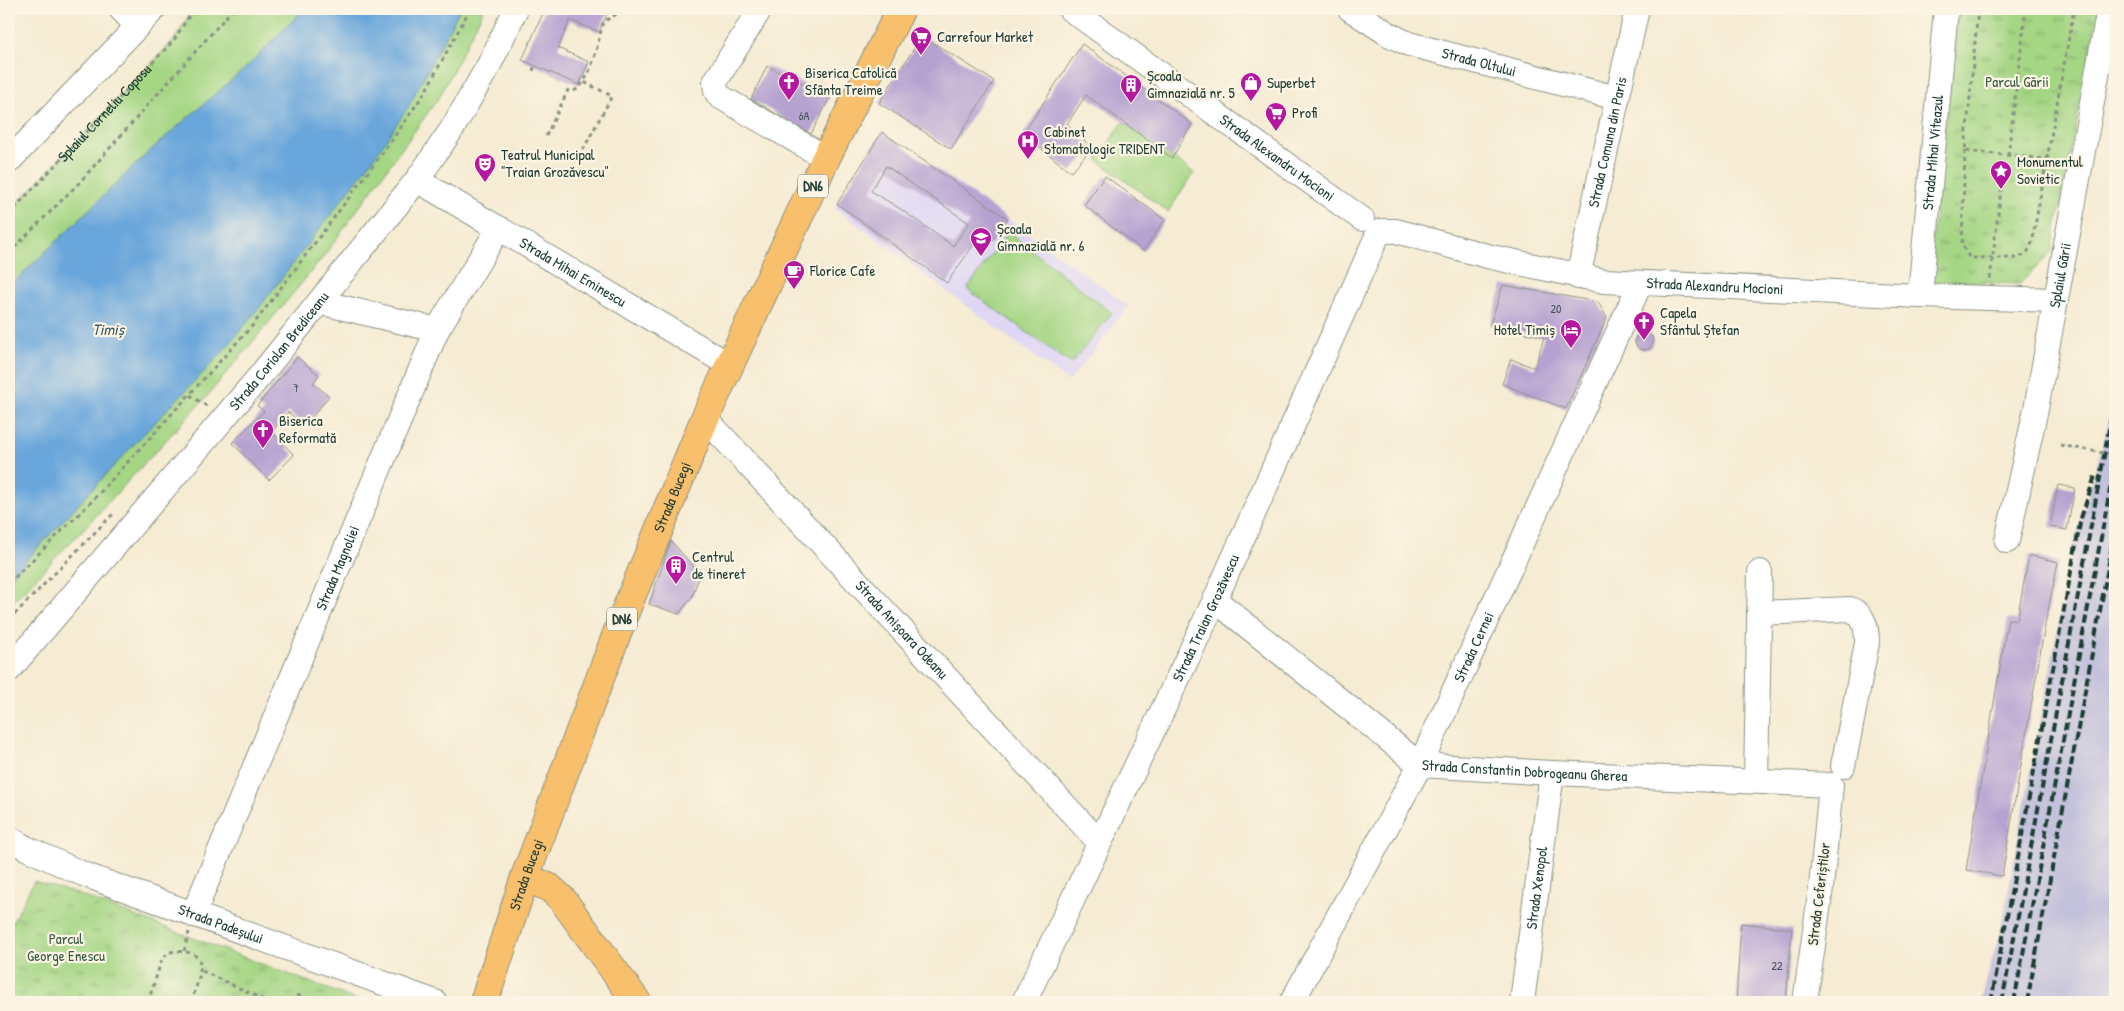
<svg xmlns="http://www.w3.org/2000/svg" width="2124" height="1011" viewBox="0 0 2124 1011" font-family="'Patrick Hand',sans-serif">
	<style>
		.built { fill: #ded5f5 }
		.railway { fill: #c3c1db }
		.green { fill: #a5d684; stroke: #628a5c }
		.park { fill: url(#park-tufts); stroke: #628a5c }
		.water { fill: #69a6db; stroke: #447288 }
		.building { fill: #b6a2d1; fill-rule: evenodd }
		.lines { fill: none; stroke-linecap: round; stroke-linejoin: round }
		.minor-casing { stroke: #8a9484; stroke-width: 26 }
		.major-casing { stroke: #8a9484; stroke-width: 30 }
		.path { stroke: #8a9484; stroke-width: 3; stroke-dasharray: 4 4; stroke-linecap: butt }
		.minor { stroke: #fff; stroke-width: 24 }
		.major { stroke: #f8bf6c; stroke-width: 28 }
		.rail { stroke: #1f3d34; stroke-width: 4; stroke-dasharray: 8 4; stroke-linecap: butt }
		.path-bridge { stroke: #8a9484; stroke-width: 3; stroke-dasharray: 4 4; stroke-linecap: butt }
		.labels { text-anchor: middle; stroke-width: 4.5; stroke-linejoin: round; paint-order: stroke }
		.number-label { font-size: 12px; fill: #45565b }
		.shield { fill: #fcf5e5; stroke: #617469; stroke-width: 1 }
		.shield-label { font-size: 14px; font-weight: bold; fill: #1f3d34 }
		.poi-label { font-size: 15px; fill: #1f3d34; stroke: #fcf5e5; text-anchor: start }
		.street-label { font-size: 15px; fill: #1f3d34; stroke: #fcf5e5 }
		.park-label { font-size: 15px; fill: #3a5c44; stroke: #fcf5e5 }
		.water-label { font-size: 16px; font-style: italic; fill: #355c66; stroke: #fcf5e5 }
	</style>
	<defs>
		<pattern id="park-tufts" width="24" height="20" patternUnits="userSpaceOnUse" patternTransform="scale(1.25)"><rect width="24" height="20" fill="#a5d684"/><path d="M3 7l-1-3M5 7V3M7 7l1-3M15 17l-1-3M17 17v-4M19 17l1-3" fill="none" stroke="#86af6d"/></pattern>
	</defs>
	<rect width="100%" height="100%" fill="#fcf5e5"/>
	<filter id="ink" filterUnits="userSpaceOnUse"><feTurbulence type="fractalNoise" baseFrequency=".02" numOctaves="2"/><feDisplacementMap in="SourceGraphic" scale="10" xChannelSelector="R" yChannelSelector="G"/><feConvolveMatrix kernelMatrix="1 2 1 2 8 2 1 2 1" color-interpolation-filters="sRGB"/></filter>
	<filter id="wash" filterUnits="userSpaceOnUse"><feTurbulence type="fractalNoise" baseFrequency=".0096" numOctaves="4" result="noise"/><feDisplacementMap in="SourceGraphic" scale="20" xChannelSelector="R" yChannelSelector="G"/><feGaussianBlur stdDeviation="1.12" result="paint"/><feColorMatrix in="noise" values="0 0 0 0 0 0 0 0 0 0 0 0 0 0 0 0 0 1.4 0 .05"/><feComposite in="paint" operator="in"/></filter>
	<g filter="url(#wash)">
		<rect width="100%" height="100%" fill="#f6ebd3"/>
		<path class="built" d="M882 132 960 185 1129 306 1069 382 835 208Z"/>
		<path class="railway" d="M2115 383V1002H1981L2003 919 2073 547 2107 429Z"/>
		<g class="green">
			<path d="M196 9H304L249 65 154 147 9 287V212L174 40 189 16Z"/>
			<path d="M460 9H484L440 96 321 260 209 394 92 520 9 606V579L137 441 220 355 255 313 371 162 426 74Z"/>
			<path d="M1123 122 1194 173 1168 212 1097 160Z"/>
			<path d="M1008 232 1112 313 1071 364 967 289Z"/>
		</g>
		<g class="park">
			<path d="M1959 9H2099L2051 253 2020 284 1927 281Z"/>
			<path d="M34 881 77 894 362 1002H9V929Z"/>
		</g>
		<path class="water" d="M304 9H460L407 109 371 162 255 313 220 355 137 441 9 579V287L154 147 249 65Z"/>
		<g id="blocks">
			<g class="building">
				<path d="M545 9H596L607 14 599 32 570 20 558 48 589 62 579 85 522 60Z"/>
				<path d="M922 36 994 81 951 149 879 103Z"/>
				<path d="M1082 44 1192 124 1172 158 1086 95 1067 124 1092 148 1071 172 1023 134Z"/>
				<path d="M767 66 830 97 811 134 751 99Z"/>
				<path d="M882 132 1008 219 990 244 979 237 947 283 837 204ZM886 166 969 223 953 246 899 208 871 191Z"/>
				<path d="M1105 176 1165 220 1143 251 1084 205Z"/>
				<path d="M1503 285 1598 302 1607 318 1566 409 1502 384 1511 359 1535 368 1544 337 1490 325Z"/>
				<circle cx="1644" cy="341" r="9"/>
				<path d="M297 357 319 375 313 383 329 396 305 426 288 412 272 432 294 455 269 480 232 443 264 411 257 406Z"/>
				<path d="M2058 485 2075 488 2067 530 2050 527Z"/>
				<path d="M671 541 700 574 692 597 679 614 649 604Z"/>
				<path d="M2029 555 2058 562 2045 625 2002 876 1966 870 2008 619 2017 620Z"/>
				<path d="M1741 923 1792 929 1786 1002H1736Z"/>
			</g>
		</g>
	</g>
	<g filter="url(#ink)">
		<use href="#blocks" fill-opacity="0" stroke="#8a9484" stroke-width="1"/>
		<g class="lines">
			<g class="minor-casing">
				<g id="minor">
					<path d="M121 9 136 25"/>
					<path d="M760 9 715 82 716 91 719 96 826 158"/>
					<path id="s2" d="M1070 9 1362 219"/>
					<path id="s3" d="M1350 9 1390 35 1409 44 1617 98"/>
					<path d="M9 161 154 9"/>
					<path id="s4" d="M417 180 728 364"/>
					<path id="s5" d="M1578 277 1637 9"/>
					<path id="s6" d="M1920 296 1946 9"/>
					<path d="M319 302 437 330"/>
					<path id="s7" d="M705 418 1099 842"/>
					<path id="s8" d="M2007 541 2036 409 2109 9"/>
					<path id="s9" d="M1215 600 1420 765 1552 773 1831 785 1821 888 1805 1002"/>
					<path d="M1759 613 1850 609C1865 615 1867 628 1867 643L1843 766"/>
					<path id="s10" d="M9 670 259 377 417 180 452 129 489 65 516 9"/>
					<path d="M1756 781 1760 572"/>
					<path id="s11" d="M9 838 26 848 83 874 435 1002"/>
					<path id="s12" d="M193 915 437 330 499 228"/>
					<path id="s13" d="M1024 1002 1215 600 1378 234 1381 231H1396L1487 256 1604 281 1920 296 2056 300"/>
					<path id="s14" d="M1292 1002 1420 765 1640 284"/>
					<path id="s15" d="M1522 1002 1552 773"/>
				</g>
			</g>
			<g class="major-casing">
				<g id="major">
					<path d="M525 877 550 888 562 899 637 1002"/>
					<path id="s16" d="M484 1002 525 877 625 612 705 418 826 158 901 9"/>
				</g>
			</g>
			<g class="path">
				<path d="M1978 9 1965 151 2047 159"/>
				<path d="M533 71 535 65"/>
				<path d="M574 91C592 81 598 41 603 22L625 9"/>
				<path d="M546 136 569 88"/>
				<path d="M1965 151 1962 243 1965 251 1970 258H2019L2027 253 2032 243 2074 9"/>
				<path d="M2008 155 2026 9"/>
				<path d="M579 157 612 96 584 82"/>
				<path id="s1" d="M9 214 174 40 189 16 196 9"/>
				<path d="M9 253 78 184 233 9"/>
				<path d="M1990 279 2001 190"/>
				<path d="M190 395 208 407"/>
				<path d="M9 583 94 499 253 325 390 143 425 92 470 9"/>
				<path d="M9 620 114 513"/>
				<path d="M184 951 189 932"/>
				<path d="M202 971 269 1002"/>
				<path d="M148 1002 162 959 169 952C214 947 200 975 191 1002"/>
				<path d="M293 1002 297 995 317 1002"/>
			</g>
			<use href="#minor" class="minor"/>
			<use href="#major" class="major"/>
			<g class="rail">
				<path d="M1991 1002 2081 518 2095 476"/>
				<path d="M2002 1002 2115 397"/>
				<path d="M2014 1002 2115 463"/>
				<path d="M2027 1002 2115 530"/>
			</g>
			<path class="path-bridge" d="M2060 445 2115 455"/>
		</g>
	</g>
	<defs>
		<g id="supermarket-pin" transform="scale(1.125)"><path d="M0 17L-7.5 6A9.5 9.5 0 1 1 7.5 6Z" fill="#b5179e" stroke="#fcf5e5"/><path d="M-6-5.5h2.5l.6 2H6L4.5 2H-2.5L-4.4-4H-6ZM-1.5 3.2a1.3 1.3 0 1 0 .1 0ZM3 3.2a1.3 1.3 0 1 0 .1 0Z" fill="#fff"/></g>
		<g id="church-pin" transform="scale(1.125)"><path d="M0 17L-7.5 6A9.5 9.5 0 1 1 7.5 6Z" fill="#b5179e" stroke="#fcf5e5"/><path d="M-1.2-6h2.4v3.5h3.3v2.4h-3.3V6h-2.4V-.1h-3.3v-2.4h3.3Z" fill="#fff"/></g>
		<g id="shop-pin" transform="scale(1.125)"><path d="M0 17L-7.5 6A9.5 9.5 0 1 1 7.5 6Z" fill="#b5179e" stroke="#fcf5e5"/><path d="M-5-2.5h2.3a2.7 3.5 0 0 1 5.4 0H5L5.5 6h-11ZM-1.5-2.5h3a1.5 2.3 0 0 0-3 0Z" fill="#fff"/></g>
		<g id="building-pin" transform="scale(1.125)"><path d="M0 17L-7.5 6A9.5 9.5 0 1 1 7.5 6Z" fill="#b5179e" stroke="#fcf5e5"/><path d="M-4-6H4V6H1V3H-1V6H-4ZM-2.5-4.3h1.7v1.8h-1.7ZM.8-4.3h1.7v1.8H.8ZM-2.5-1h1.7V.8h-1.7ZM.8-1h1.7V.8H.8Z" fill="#fff"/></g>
		<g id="hospital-pin" transform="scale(1.125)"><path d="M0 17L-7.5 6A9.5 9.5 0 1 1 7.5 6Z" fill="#b5179e" stroke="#fcf5e5"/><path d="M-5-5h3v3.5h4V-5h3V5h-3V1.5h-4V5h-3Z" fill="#fff"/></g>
		<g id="theatre-pin" transform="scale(1.125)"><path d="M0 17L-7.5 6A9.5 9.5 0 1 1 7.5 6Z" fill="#b5179e" stroke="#fcf5e5"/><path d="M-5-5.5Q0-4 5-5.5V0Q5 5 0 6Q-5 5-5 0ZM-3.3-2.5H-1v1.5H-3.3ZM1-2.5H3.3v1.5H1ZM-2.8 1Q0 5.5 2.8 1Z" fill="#fff"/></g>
		<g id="sight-pin" transform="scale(1.125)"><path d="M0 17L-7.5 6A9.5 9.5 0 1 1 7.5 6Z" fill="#b5179e" stroke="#fcf5e5"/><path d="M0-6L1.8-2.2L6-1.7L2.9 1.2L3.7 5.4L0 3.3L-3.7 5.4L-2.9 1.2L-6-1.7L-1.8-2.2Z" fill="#fff"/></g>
		<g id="school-pin" transform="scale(1.125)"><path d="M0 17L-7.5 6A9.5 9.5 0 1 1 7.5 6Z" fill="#b5179e" stroke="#fcf5e5"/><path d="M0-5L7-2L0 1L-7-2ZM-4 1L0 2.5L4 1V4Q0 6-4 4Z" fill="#fff"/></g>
		<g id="cafe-pin" transform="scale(1.125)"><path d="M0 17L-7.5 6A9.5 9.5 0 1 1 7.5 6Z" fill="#b5179e" stroke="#fcf5e5"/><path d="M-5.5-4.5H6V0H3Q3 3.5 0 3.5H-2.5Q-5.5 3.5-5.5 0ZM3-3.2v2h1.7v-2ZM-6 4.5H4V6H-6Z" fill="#fff"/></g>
		<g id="hotel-pin" transform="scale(1.125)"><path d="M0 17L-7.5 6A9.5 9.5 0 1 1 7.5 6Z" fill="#b5179e" stroke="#fcf5e5"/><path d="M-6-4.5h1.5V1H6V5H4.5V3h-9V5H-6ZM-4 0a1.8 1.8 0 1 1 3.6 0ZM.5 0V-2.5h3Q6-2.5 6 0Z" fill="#fff"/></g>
	</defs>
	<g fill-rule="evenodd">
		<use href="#supermarket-pin" x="921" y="37"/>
		<use href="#church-pin" x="789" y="82"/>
		<use href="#shop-pin" x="1251" y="83"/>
		<use href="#building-pin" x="1131" y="85"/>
		<use href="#supermarket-pin" x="1276" y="113"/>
		<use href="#hospital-pin" x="1028" y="141"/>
		<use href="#theatre-pin" x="485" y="164"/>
		<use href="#sight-pin" x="2001" y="171"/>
		<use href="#school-pin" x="981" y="238"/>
		<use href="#cafe-pin" x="794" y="271"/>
		<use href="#church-pin" x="1644" y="322"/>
		<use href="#hotel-pin" x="1571" y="330"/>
		<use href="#church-pin" x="263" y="430"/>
		<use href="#building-pin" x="676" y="566"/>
	</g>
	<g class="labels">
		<g class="number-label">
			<text x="804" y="120">6A</text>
			<text x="1556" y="313">20</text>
			<text x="296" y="392">7</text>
			<text x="1777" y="970">22</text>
		</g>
		<g class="shield">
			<rect x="798" y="174.5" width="30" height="23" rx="4"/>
			<rect x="607" y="607.5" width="30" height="23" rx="4"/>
		</g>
		<g class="shield-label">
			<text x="813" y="191">DN6</text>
			<text x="622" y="624">DN6</text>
		</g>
		<g class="poi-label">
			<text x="937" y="42">Carrefour Market</text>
			<text x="805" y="78">Biserica Catolică<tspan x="805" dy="17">Sfânta Treime</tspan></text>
			<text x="1147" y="81">Școala<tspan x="1147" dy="17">Gimnazială nr. 5</tspan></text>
			<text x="1267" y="88">Superbet</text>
			<text x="1292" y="118">Profi</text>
			<text x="1044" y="137">Cabinet<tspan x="1044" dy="17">Stomatologic TRIDENT</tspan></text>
			<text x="501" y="160">Teatrul Municipal<tspan x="501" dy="17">"Traian Grozăvescu"</tspan></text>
			<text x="2017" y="167">Monumentul<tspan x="2017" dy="17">Sovietic</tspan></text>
			<text x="997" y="234">Școala<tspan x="997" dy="17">Gimnazială nr. 6</tspan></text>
			<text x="810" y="276">Florice Cafe</text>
			<text x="1660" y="318">Capela<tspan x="1660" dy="17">Sfântul Ștefan</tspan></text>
			<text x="1555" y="335" text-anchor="end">Hotel Timiș</text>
			<text x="279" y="426">Biserica<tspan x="279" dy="17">Reformată</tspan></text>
			<text x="692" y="562">Centrul<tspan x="692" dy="17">de tineret</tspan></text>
		</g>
		<g class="street-label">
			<text dy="5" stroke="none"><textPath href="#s3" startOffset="141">Strada Oltului</textPath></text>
			<text dy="5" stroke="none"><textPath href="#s1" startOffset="139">Splaiul Corneliu Coposu</textPath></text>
			<text dy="5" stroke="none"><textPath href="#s5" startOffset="138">Strada Comuna din Paris</textPath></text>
			<text dy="5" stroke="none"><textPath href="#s6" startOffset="144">Strada Mihai Viteazul</textPath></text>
			<text dy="5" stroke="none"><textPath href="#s2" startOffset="255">Strada Alexandru Mocioni</textPath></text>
			<text dy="5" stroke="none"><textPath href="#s4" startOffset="181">Strada Mihai Eminescu</textPath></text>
			<text dy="5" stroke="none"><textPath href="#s8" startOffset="271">Splaiul Gării</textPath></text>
			<text dy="5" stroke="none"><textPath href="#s13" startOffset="1190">Strada Alexandru Mocioni</textPath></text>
			<text dy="5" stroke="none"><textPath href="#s10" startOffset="418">Strada Coriolan Brediceanu</textPath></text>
			<text dy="5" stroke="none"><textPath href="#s16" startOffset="539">Strada Bucegi</textPath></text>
			<text dy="5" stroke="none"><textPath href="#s12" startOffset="376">Strada Magnoliei</textPath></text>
			<text dy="5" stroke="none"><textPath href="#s13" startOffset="425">Strada Traian Grozăvescu</textPath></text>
			<text dy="5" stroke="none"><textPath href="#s7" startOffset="289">Strada Anișoara Odeanu</textPath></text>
			<text dy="5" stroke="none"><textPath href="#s14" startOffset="399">Strada Cernei</textPath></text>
			<text dy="5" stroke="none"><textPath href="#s9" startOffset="368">Strada Constantin Dobrogeanu Gherea</textPath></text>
			<text dy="5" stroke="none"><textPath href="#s16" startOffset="134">Strada Bucegi</textPath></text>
			<text dy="5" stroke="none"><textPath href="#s15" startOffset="115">Strada Xenopol</textPath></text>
			<text transform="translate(1819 894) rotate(-83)" y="5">Strada Ceferiștilor</text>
			<text dy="5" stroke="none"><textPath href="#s11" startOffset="229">Strada Padeșului</textPath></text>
		</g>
		<g class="park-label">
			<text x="2017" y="87">Parcul Gării</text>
			<text x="66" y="944">Parcul<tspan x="66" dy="17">George Enescu</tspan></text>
		</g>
		<g class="water-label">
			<text x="108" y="335">Timiș</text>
		</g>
	</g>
	<rect width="2124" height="1011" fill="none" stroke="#fcf5e5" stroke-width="30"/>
</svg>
